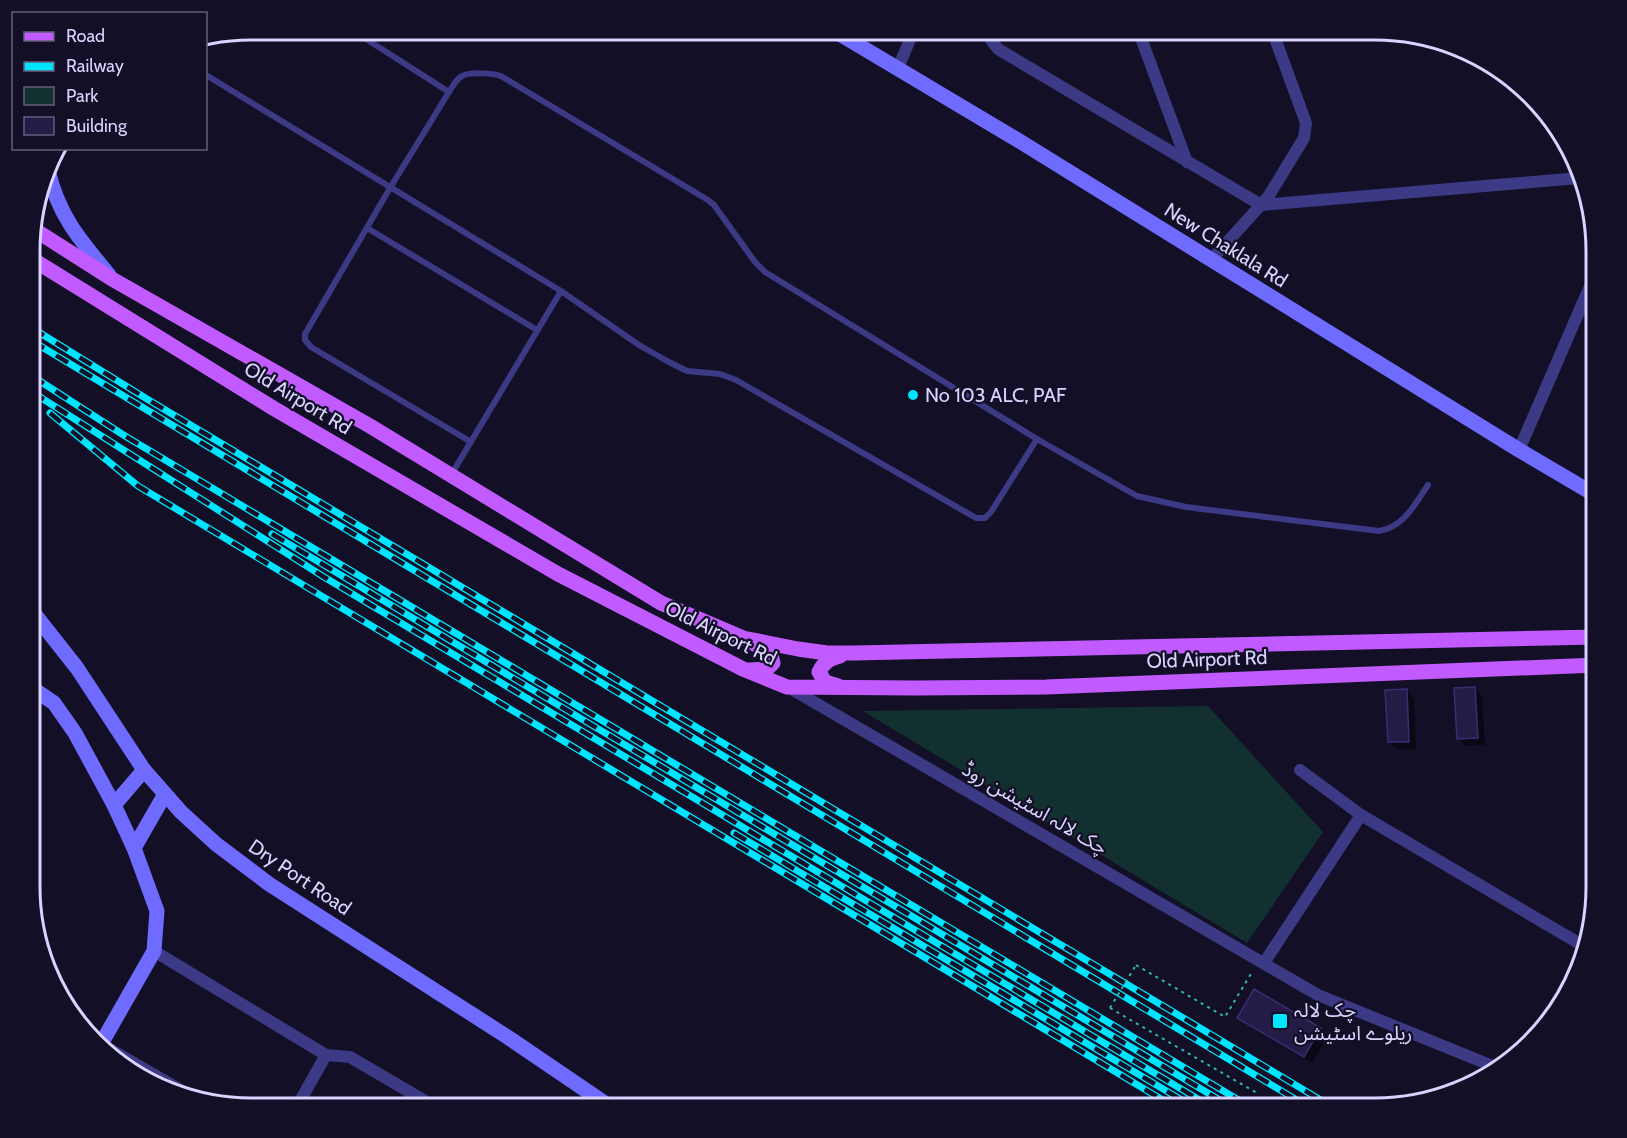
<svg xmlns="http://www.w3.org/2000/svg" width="1627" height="1138" viewBox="0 0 1627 1138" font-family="Cabin,'Noto Sans Arabic',sans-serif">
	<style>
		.green { fill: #12302f }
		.shadow { fill: #0007 }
		.building { fill: #241b47; stroke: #3b2d73; stroke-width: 1.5 }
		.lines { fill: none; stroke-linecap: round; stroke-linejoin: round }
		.path { stroke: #2fb8b0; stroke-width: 2; stroke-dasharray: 3 4.5; stroke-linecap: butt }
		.lane { stroke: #3d3a85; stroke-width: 6 }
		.street { stroke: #3d3a85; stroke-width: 12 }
		.secondary { stroke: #6f6bff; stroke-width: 15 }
		.primary { stroke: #c25bff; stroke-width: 15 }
		.rail-casing { stroke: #00e5ff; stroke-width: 7 }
		.rail { stroke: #130f26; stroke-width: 4.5; stroke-dasharray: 14; stroke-linecap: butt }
		.path-bridge { stroke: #2fb8b0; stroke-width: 2; stroke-dasharray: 3 4.5; stroke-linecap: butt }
		.poi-dot { fill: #00e5ff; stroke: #130f26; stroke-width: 2 }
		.labels { text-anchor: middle; stroke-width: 4.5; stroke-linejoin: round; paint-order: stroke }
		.street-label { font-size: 20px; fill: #d9d4ff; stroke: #130f26 }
		.poi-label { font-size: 20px; fill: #d9d4ff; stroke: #130f26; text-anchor: start }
		.rim { fill: none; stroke: #d9d4ff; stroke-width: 3 }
	</style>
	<rect width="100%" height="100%" fill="#130f26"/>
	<path class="green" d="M1208 706 1323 832 1247 943 863 711Z"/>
	<g class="shadow">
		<path d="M1475 688 1482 696 1485 745 1466 746 1458 738Z"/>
		<path d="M1407 691 1414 699 1416 749H1397L1389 742Z"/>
		<path d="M1239 1017 1320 1029 1328 1037 1312 1063 1247 1025Z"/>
	</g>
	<g class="building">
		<path d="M1475 687 1478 738 1457 739 1454 688Z"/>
		<path d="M1407 689 1409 742H1388L1385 690Z"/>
		<path d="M1254 989 1321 1028 1304 1057 1237 1018Z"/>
	</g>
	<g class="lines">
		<g class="path">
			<path d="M1136 965 1225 1017 1252 972"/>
			<path d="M1110 1008 1257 1093"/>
		</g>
		<g class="lane">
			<path d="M352 30 449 92 390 188 305 334V340L311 347 471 442"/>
			<path d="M206 75 561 291 451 475"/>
			<path d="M449 92C453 86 456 79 462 76 470 72 493 73 501 76L708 200 714 205 755 262 765 272 1037 439"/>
			<path d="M367 228 537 330"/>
			<path d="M561 291 639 345 667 361 687 371 720 374 736 380 976 518H985L991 512 1037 439 1137 496 1186 507 1379 531C1404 527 1415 504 1428 485"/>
		</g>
		<g class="street">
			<path d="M988 30 991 40 998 49 1261 205 1579 178"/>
			<path d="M1138 30 1187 162"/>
			<path d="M898 68 914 30"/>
			<path d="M1211 260 1268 197 1304 138 1306 123 1272 30"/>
			<path d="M1519 450 1597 270"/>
			<path d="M788 687 1318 995 1495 1067"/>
			<path d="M1300 770 1361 815 1587 948"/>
			<path d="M154 951 326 1055 350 1057 437 1108"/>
			<path d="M1264 963 1361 815"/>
			<path d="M101 1044 196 1099"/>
			<path d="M296 1108 326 1055"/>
		</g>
		<g class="secondary">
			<path d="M833 30 1016 139 1519 450 1597 496"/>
			<path d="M48 170C58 215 80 240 109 275"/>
			<path d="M32 611 77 668 144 770 181 812 216 844 269 884 509 1038 612 1108"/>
			<path d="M32 688 54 703 75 733 114 805 134 848 157 911 154 951 101 1044"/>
			<path d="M114 805 144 770"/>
			<path d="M134 848 165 794"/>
		</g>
		<g class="primary">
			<path d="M32 228 112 279 370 426 661 603 743 638 798 649 827 653H855L1597 637"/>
			<path d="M32 259 273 408 558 574 743 669 787 687 915 688 1046 687 1597 665"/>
			<path d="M749 670 767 669 773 663 771 655 753 643"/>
			<path d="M838 686 825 682 819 672C824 662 829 659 840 656"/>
		</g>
		<g class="rail-casing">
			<g id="rail">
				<path d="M32 328 147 399 1334 1108"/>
				<path d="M32 341 1310 1108"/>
				<path d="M32 376 125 436 1252 1108"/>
				<path d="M32 392 324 577 1213 1108"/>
				<path d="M50 413 138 486 1176 1108"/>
				<path d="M272 534 1233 1108"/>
				<path d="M734 833 1195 1108"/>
			</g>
		</g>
		<use href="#rail" class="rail"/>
		<path class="path-bridge" d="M1110 1008 1136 965"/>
	</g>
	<g class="poi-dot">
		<circle cx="913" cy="395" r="6"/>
		<rect x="1272" y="1013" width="16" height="16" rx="3"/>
	</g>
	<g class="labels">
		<g class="street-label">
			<text transform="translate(1226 245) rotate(32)" y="7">New Chaklala Rd</text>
			<text transform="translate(298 398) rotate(31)" y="7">Old Airport Rd</text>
			<text transform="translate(721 633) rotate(26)" y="7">Old Airport Rd</text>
			<text transform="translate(1207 659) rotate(-2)" y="7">Old Airport Rd</text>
			<text transform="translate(1035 808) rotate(30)" y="7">چک لالہ اسٹیشن روڈ</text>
			<text transform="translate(300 877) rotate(34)" y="7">Dry Port Road</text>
		</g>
		<g class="poi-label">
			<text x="925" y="402">No 103 ALC, PAF</text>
			<text x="1294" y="1017">چک لالہ<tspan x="1294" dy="23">ریلوے اسٹیشن</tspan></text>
		</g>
	</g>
	<path d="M0 0H1627V1138H0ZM251 40H1375A211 211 0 0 1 1586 251V887A211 211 0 0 1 1375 1098H251A211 211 0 0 1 40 887V251A211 211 0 0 1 251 40Z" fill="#130f26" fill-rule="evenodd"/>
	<path class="rim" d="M251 40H1375A211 211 0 0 1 1586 251V887A211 211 0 0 1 1375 1098H251A211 211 0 0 1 40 887V251A211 211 0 0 1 251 40Z"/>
	<rect x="12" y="12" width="195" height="138" fill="#130f26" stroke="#625e7d" stroke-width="1.5"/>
	<rect x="24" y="32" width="30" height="9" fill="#c25bff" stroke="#625e7d" stroke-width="1.5"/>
	<text x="66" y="42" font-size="18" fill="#d9d4ff">Road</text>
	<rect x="24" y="62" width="30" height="9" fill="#00e5ff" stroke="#625e7d" stroke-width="1.5"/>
	<text x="66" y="72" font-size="18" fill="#d9d4ff">Railway</text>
	<rect x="24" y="87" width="30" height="18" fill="#12302f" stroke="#625e7d" stroke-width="1.5"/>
	<text x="66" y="102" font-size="18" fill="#d9d4ff">Park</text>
	<rect x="24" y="117" width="30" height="18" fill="#241b47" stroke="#625e7d" stroke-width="1.5"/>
	<text x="66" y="132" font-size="18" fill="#d9d4ff">Building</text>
</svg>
